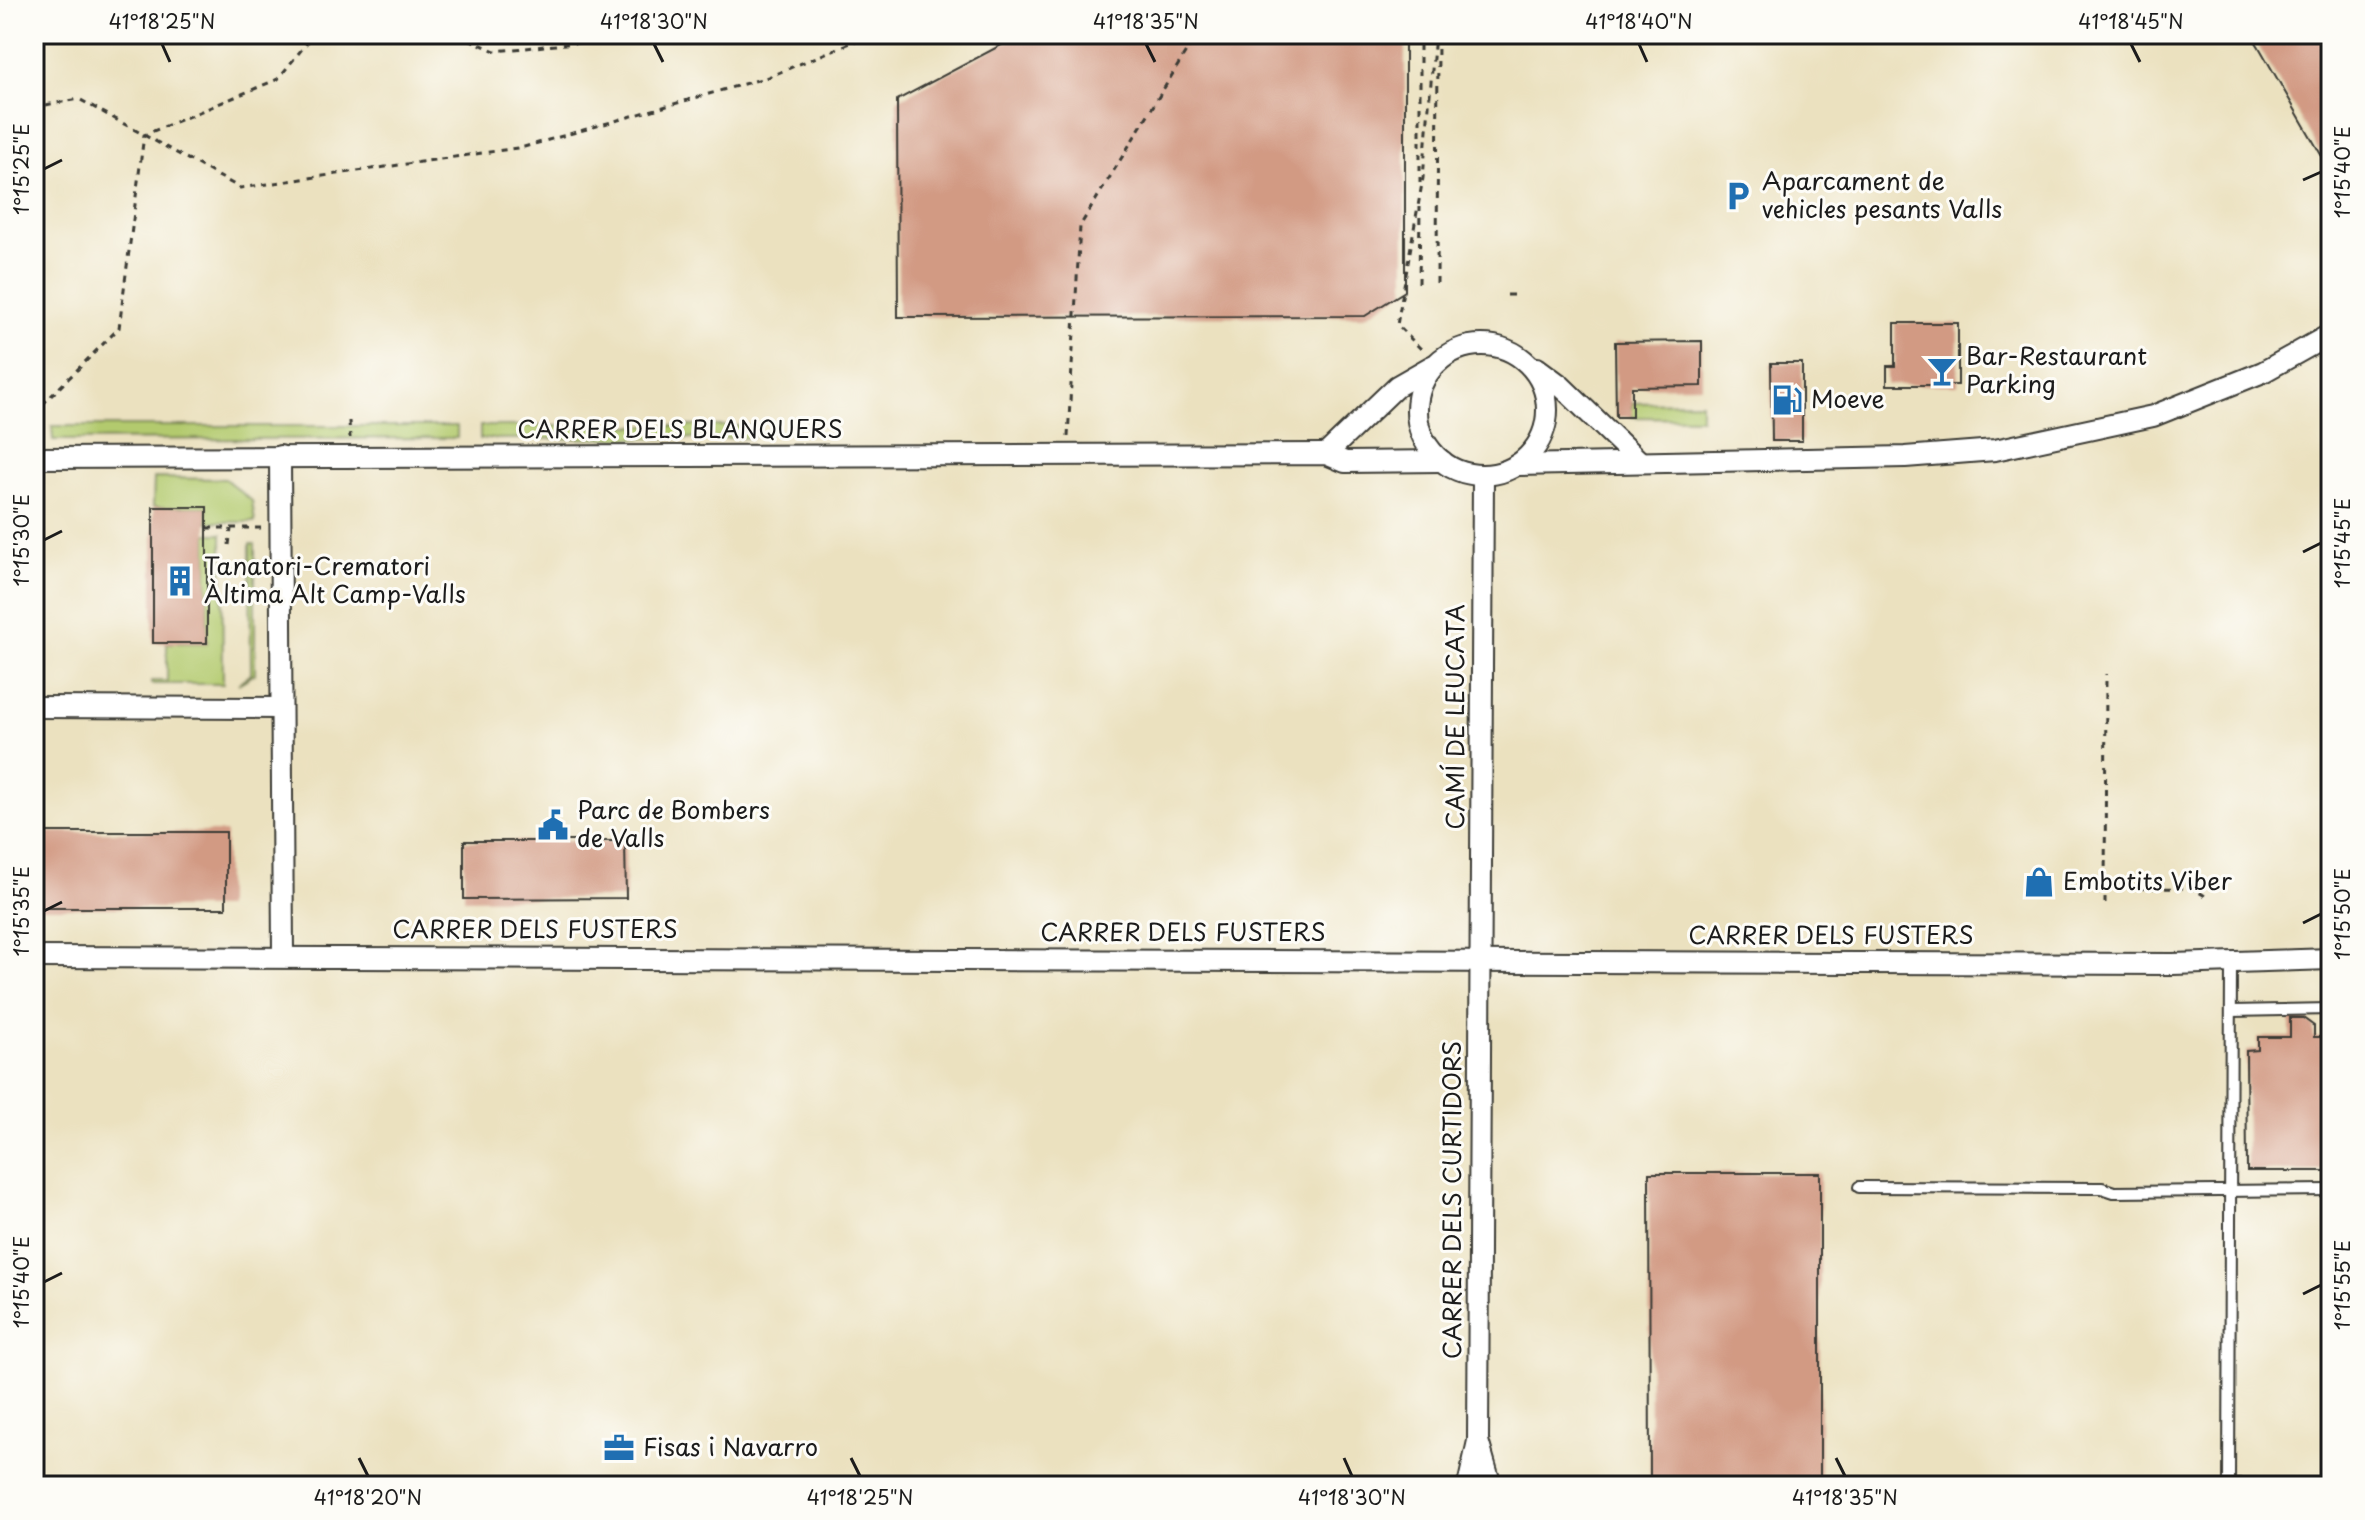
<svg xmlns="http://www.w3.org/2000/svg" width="2365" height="1520" viewBox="0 0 2365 1520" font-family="'Playpen Sans',sans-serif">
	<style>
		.green { fill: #b3ca6e; stroke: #687345; stroke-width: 2 }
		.building { fill: #d29a83 }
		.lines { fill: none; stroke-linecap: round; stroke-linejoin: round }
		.service-casing { stroke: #3b3a34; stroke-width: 14 }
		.minor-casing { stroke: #3b3a34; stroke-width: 24 }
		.path { stroke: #3b3a34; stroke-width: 3; stroke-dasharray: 6 6; stroke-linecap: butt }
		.service { stroke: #fff; stroke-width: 10 }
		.minor { stroke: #fff; stroke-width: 20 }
		.ticks { fill: none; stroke: #1c1c1c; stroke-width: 3 }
		.labels { text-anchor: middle; stroke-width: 6; stroke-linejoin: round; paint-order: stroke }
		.poi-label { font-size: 24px; fill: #1c1c1c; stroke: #fdfcf7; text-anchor: start }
		.street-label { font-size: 24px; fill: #1c1c1c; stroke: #fdfcf7 }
		.neatline { fill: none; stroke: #1c1c1c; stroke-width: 3 }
		.ticks-label { font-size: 20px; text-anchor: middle; fill: #1c1c1c }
	</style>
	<rect width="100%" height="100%" fill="#fdfcf7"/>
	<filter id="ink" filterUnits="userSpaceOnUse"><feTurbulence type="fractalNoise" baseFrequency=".0125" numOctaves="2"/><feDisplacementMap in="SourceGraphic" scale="16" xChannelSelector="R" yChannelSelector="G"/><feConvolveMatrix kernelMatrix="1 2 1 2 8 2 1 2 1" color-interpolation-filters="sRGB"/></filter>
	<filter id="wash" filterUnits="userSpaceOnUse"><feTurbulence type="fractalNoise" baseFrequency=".006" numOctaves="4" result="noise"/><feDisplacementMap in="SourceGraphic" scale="32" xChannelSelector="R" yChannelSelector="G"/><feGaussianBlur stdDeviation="1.8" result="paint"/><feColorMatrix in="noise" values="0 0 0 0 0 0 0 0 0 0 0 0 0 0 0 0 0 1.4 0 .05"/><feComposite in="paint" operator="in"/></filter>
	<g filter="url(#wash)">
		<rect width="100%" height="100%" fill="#ebe1bf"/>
		<g class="green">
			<path d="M1701 402V418L1632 417V403Z"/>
			<path d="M52 426H457V438L53 440Z"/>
			<path d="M480 426H757L756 436 749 438 480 439Z"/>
			<path d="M154 478 225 479 252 501 255 522H207V507H153Z"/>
			<path d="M207 534H222L223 684H151V681H167V643H207Z"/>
			<path d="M250 544H255V674L238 684 251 674Z"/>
		</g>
		<g id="blocks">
			<g class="building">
				<path d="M1022 34H1405V291L1365 316 898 317 897 100Z"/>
				<path d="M2251 34H2331V172L2259 47Z"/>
				<path d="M1895 323H1958V385H1887V366H1895Z"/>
				<path d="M1702 341V386L1632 387V417H1616L1615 342Z"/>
				<path d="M1771 363H1802V441H1772Z"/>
				<rect x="153" y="507" width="54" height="136"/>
				<rect x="34" y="832" width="192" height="76"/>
				<path d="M464 841H625L626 898 464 899Z"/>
				<path d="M2290 1018H2303L2314 1026V1037H2331V1171H2247L2246 1051 2258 1050V1037H2290Z"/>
				<path d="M1649 1173H1820V1486H1650Z"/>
			</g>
		</g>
	</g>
	<g filter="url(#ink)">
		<use href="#blocks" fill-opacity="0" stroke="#3b3a34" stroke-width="2"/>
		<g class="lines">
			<g class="service-casing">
				<g id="service">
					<path d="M2231 962 2229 1485 2305 1486"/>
					<path d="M2231 1011 2331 1009"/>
					<path d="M1859 1187 2102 1188 2114 1192 2331 1190"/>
				</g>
			</g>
			<g class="minor-casing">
				<g id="minor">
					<circle cx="1482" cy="410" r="65"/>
					<path d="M1537 368 1560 385 1640 462"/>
					<path d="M1326 454 1397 386 1432 366"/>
					<path d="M280 456 283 955"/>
					<path d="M34 458 1326 454 1345 462 1442 461"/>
					<path d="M1517 465 1905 457 1995 450 2153 416 2263 372 2331 334"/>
					<path d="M34 707 281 708"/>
					<path d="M34 957 2173 964 2331 959"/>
					<path d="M1478 1441 1491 1486"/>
					<path d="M1468 1486 1478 1441 1483 475"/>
				</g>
			</g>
			<g class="path">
				<path d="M458 34 495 51 665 34"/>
				<path d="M34 107 79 99 240 188 524 147 768 77 872 34"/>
				<path d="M1420 183V34"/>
				<path d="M1419 283 1420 207"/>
				<path d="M1437 283 1438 34"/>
				<path d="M1507 295H1513"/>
				<path d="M1421 349 1397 325 1423 178 1435 34"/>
				<path d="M34 413 119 328 144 135 278 79 314 34"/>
				<path d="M349 421 350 438"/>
				<path d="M1068 437 1080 226 1197 34"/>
				<path d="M207 528H262"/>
				<path d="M229 545 231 529"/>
				<path d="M2105 889 2192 888 2207 897"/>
				<path d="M2105 903 2106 674"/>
			</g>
			<use href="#service" class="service"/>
			<use href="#minor" class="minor"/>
		</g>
	</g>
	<path class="ticks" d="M162 44 170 62M654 44 663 62M1146 44 1155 62M1639 44 1647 62M2131 44 2140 62M44 169 62 160M2303 180 2321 172M44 540 62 531M2303 552 2321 543M44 911 62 902M2303 923 2321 914M44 1282 62 1273M2303 1294 2321 1285M359 1458 368 1476M851 1458 860 1476M1344 1458 1352 1476M1836 1458 1845 1476"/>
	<defs>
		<g id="parking-bare" transform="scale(2.4)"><path d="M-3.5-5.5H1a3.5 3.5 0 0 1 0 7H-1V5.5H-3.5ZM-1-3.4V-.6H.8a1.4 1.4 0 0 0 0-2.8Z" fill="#1f6fb2" stroke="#fdfcf7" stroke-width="2.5" paint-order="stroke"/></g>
		<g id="bar-bare" transform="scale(2.4)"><path d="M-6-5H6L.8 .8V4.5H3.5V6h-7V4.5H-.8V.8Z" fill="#1f6fb2" stroke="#fdfcf7" stroke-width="2.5" paint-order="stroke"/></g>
		<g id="fuel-bare" transform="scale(2.4)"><path d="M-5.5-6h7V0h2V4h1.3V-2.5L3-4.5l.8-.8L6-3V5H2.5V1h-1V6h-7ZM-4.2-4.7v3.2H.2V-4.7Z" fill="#1f6fb2" stroke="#fdfcf7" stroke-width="2.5" paint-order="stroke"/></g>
		<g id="building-bare" transform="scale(2.4)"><path d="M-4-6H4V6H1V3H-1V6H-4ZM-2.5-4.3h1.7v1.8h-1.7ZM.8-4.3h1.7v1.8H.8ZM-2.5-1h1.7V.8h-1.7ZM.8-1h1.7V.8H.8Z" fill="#1f6fb2" stroke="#fdfcf7" stroke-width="2.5" paint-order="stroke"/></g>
		<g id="civic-bare" transform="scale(2.4)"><path d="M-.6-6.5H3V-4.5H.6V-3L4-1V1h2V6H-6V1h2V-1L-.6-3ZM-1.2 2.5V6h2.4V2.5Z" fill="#1f6fb2" stroke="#fdfcf7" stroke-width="2.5" paint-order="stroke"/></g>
		<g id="shop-bare" transform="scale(2.4)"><path d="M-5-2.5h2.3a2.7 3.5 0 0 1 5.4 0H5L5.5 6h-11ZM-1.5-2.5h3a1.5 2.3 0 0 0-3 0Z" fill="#1f6fb2" stroke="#fdfcf7" stroke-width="2.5" paint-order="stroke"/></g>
		<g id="office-bare" transform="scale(2.4)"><path d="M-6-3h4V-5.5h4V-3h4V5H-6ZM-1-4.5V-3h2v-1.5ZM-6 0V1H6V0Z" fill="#1f6fb2" stroke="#fdfcf7" stroke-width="2.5" paint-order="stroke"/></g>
	</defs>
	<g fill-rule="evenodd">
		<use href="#parking-bare" x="1738" y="196"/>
		<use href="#bar-bare" x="1942" y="371"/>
		<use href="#fuel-bare" x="1787" y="400"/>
		<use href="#building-bare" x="180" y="581"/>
		<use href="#civic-bare" x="553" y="825"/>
		<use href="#shop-bare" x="2039" y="882"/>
		<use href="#office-bare" x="619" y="1448"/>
	</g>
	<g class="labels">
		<g class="poi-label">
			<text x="1762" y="190">Aparcament de<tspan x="1762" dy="28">vehicles pesants Valls</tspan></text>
			<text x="1966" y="365">Bar-Restaurant<tspan x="1966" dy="28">Parking</tspan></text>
			<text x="1811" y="408">Moeve</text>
			<text x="204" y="575">Tanatori-Crematori<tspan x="204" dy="28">Àltima Alt Camp-Valls</tspan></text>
			<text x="577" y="819">Parc de Bombers<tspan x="577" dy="28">de Valls</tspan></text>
			<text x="2063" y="890">Embotits Viber</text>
			<text x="643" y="1456">Fisas i Navarro</text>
		</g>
		<g class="street-label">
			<text x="680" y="438">CARRER DELS BLANQUERS</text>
			<text transform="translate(1456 717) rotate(-90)" y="8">CAMÍ DE LEUCATA</text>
			<text x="535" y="938">CARRER DELS FUSTERS</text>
			<text x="1183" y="941">CARRER DELS FUSTERS</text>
			<text x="1831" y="944">CARRER DELS FUSTERS</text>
			<text transform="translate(1453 1200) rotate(-90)" y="8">CARRER DELS CURTIDORS</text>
		</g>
	</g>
	<rect width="2365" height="1520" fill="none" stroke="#fdfcf7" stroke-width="88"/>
	<rect x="44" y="44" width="2277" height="1432" class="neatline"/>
	<g class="ticks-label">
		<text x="162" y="29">41°18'25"N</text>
		<text x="654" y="29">41°18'30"N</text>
		<text x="1146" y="29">41°18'35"N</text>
		<text x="1639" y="29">41°18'40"N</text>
		<text x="2131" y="29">41°18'45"N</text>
		<text transform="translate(22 169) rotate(-90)" y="7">1°15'25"E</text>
		<text transform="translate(2343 172) rotate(-90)" y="7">1°15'40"E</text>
		<text transform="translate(22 540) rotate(-90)" y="7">1°15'30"E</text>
		<text transform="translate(2343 543) rotate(-90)" y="7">1°15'45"E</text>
		<text transform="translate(22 911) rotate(-90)" y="7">1°15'35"E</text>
		<text transform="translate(2343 914) rotate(-90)" y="7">1°15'50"E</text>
		<text transform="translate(22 1282) rotate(-90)" y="7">1°15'40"E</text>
		<text transform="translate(2343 1285) rotate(-90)" y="7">1°15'55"E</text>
		<text x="368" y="1505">41°18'20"N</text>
		<text x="860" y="1505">41°18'25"N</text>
		<text x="1352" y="1505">41°18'30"N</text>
		<text x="1845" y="1505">41°18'35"N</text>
	</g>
</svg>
